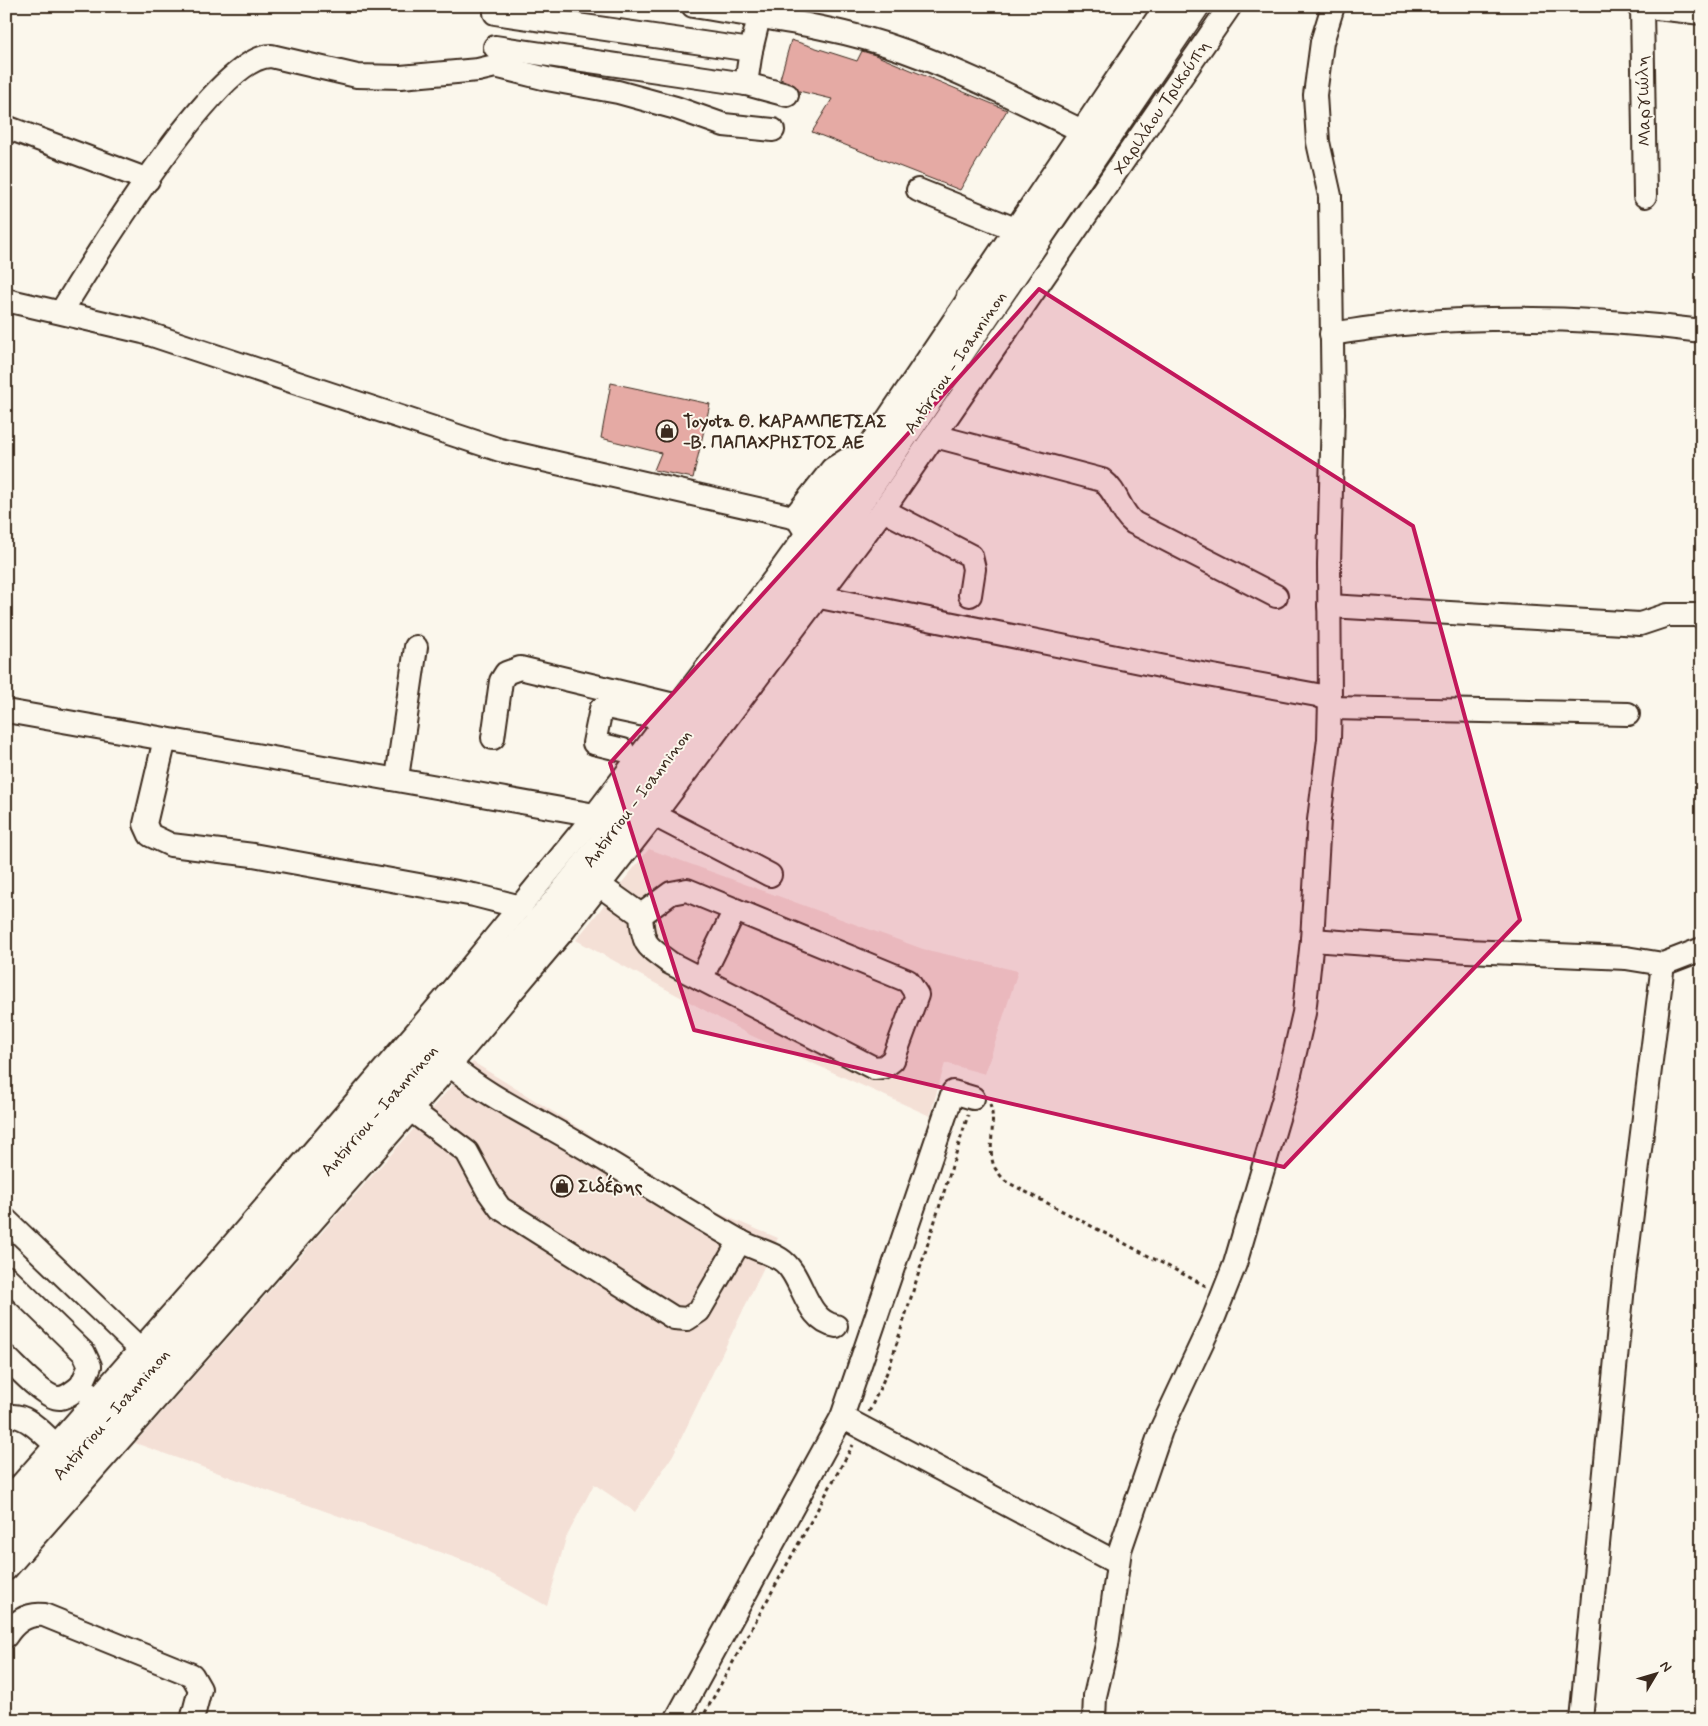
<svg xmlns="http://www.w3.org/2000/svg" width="1708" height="1726" viewBox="0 0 1708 1726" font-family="Mynerve,sans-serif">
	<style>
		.built { fill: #f4e0d6 }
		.building { fill: #e5aaa4; stroke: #3b2a1e }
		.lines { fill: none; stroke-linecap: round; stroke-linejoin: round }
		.minor-casing { stroke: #3b2a1e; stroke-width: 26 }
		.major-casing { stroke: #3b2a1e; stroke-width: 31 }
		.path { stroke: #3b2a1e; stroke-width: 3; stroke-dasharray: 4 4; stroke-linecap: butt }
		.minor { stroke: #fbf7ec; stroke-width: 22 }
		.major { stroke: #fbf7ec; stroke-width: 28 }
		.marked { fill: #c2185b; fill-opacity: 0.2; stroke: #c2185b; stroke-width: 4; stroke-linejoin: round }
		.labels { text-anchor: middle; stroke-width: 4; stroke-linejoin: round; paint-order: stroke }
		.street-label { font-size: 18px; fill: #3b2a1e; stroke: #fbf7ec }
		.poi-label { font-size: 18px; font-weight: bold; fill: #3b2a1e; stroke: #fbf7ec; text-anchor: start }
	</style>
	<rect width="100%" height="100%" fill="#fbf7ec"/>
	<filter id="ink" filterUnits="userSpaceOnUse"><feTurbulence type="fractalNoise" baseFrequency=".02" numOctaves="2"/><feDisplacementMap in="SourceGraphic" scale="10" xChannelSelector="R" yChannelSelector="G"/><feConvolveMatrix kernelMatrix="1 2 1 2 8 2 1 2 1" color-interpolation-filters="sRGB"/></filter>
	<g filter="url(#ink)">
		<g class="built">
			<path d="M649 849 923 949 1018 971 985 1074 945 1063 930 1116 750 1035 576 940Z"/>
			<path d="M473 1062 713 1211 778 1238 673 1455 635 1512 594 1484 566 1538 547 1606 470 1563 135 1443Z"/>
		</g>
		<g class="building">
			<path d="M791 40 857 61 862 51 875 55 1007 110 960 190 812 132 832 99 799 91 791 83 780 79Z"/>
			<path d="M611 383 710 404 693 478 654 470 661 453 601 438Z"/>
		</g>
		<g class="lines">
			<g class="minor-casing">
				<g id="minor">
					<path d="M693 6C764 18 837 26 905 51 966 73 1024 103 1082 131"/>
					<path d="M1638 6 1702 13"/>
					<path d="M1642 6 1645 196"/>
					<path d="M495 13 751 50"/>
					<path d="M495 47 746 84 751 50 759 17"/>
					<path d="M746 84 787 95"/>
					<path d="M6 127 148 180"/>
					<path d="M918 190 1015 229"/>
					<path d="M6 300 143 332 500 450 797 518"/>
					<path d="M61 312C92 263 216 56 271 56L357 76 401 77 478 70 495 66 547 79 618 92 676 108 724 125 773 130"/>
					<path d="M1331 334C1359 330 1387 325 1414 323 1509 315 1608 319 1702 331"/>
					<path d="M935 436 1102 480C1118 492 1119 511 1134 523L1276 596"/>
					<path d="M883 510 971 556 974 569 970 595"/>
					<path d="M804 529 797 518 798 512 832 469 848 459 858 463"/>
					<path d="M820 597 1180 670 1317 695 1330 700"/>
					<path d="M1329 606 1640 624 1667 615H1702"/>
					<path d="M1330 708 1628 714"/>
					<path d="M6 711 165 739"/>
					<path d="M493 738 501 681 506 673 520 668 678 706"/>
					<path d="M623 750 594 743 601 709 607 707 668 720"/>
					<path d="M397 778 416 647"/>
					<path d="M654 815 770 875"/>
					<path d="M599 885 641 915C643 946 646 945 670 963L874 1068 884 1067 893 1060 917 995 908 981 687 890 671 893 641 915"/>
					<path d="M521 907 474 895 253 855 171 845 150 835 145 824 165 739 595 815"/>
					<path d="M1312 940 1467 951 1626 958 1663 964 1702 949"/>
					<path d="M701 979 735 910"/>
					<path d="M450 1065C488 1097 533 1117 575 1142 630 1174 683 1209 738 1240 751 1248 767 1251 780 1259 804 1274 804 1321 836 1326"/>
					<path d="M411 1110 467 1152 488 1191 500 1208 674 1318 687 1319 699 1311 740 1241"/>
					<path d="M6 1220 140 1349"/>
					<path d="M6 1277 84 1353 90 1366 81 1386"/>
					<path d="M6 1357C17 1367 45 1399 60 1398 68 1397 75 1390 81 1386L92 1396"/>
					<path d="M842 1417 953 1092 973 1098"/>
					<path d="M6 1418C23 1409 44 1435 57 1446"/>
					<path d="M6 1502 223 1256 443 1001 595 815 775 578 858 463 1166 6"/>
					<path d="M6 1569 450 1065 564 930 654 815 883 510 1230 6"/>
					<path d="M6 1636C15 1622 27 1613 44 1615L192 1675 200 1689 192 1720"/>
					<path d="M676 1720 842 1417 1117 1563"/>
					<path d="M1094 1720 1095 1696 1107 1645 1120 1550 1161 1430 1214 1317 1235 1264 1286 1091 1304 1013 1312 940 1319 820 1329 739 1330 700 1329 564 1333 413 1330 196 1318 142 1315 95 1322 42 1333 6"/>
					<path d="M1581 1720 1623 1286 1663 964"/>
				</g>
			</g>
			<g class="major-casing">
				<g id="major">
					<path d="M971 297 1011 257"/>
					<path d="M6 1534 411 1074 559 899 606 840 840 529 1195 6"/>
				</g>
			</g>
			<g class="path">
				<path d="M990 1104C997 1124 986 1151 995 1168 998 1173 1002 1177 1005 1181L1206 1286"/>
				<path d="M869 1412 889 1368 968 1115"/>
				<path d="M701 1720 853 1445"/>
			</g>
			<use href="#minor" class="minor"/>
			<use href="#major" class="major"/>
		</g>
	</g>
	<path class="marked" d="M1039 289 1413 526 1520 920 1284 1167 694 1030 610 763Z"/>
	<defs>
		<g id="shop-ring" transform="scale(1.125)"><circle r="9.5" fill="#fbf7ec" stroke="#3b2a1e" stroke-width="1.5"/><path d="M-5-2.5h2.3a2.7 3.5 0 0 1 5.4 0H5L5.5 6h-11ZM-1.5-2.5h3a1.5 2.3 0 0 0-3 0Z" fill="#3b2a1e"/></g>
	</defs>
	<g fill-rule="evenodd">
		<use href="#shop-ring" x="667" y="431"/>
		<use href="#shop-ring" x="562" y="1186"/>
	</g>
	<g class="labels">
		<g class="street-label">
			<text transform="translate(1643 101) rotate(-92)" y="6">Μαργιώλη</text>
			<text transform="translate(1161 107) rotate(-56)" y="6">Χαριλάου Τρικούπη</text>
			<text transform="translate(955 362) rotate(-56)" y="6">Antirriou - Ioanninon</text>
			<text transform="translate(637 798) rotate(-53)" y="6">Antirriou - Ioanninon</text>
			<text transform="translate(379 1110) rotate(-49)" y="6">Antirriou - Ioanninon</text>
			<text transform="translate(111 1414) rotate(-49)" y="6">Antirriou - Ioanninon</text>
		</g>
		<g class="poi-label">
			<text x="683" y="427">Toyota Θ. ΚΑΡΑΜΠΕΤΣΑΣ<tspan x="683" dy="21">-Β. ΠΑΠΑΧΡΗΣΤΟΣ ΑΕ</tspan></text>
			<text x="578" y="1192">Σιδέρης</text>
		</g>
	</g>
	<rect width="1708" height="1726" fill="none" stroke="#fbf7ec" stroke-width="25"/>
	<rect x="12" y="12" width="1683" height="1701" fill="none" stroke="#3b2a1e" stroke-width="2" filter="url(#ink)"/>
	<g transform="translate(1656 1674) rotate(52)" stroke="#fbf7ec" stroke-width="4" paint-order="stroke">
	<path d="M0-4L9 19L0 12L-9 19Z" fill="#3b2a1e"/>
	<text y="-8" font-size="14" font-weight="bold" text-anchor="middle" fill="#3b2a1e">N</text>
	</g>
</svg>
